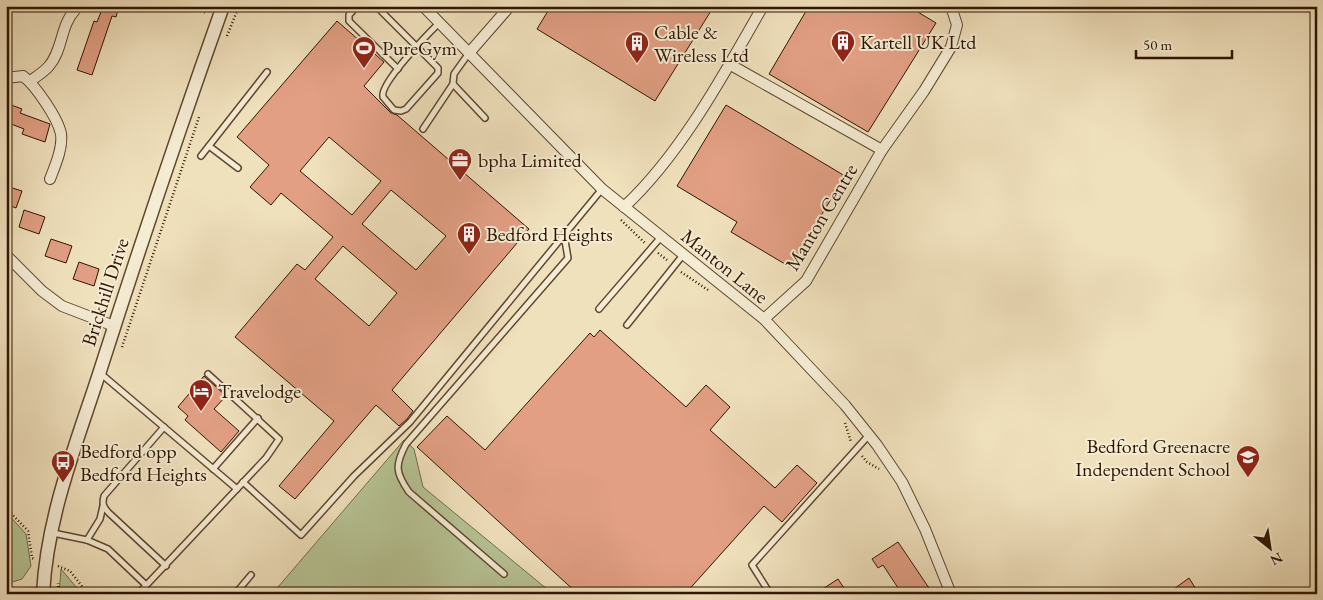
<svg xmlns="http://www.w3.org/2000/svg" width="1323" height="600" viewBox="0 0 1323 600" font-family="'EB Garamond',serif">
	<style>
		.green { fill: #b6c394; stroke: #726c4a }
		.building { fill: #e29f84; stroke: #2f1500; fill-rule: evenodd }
		.lines { fill: none; stroke-linecap: round; stroke-linejoin: round }
		.service-casing { stroke: #5f482f; stroke-width: 8 }
		.minor-casing { stroke: #5f482f; stroke-width: 12 }
		.tertiary-casing { stroke: #5f482f; stroke-width: 15 }
		.path { stroke: #2f1500; stroke-width: 2.5; stroke-dasharray: 1 2.5; stroke-linecap: butt }
		.service { stroke: #f5ecd4; stroke-width: 5 }
		.minor { stroke: #f5ecd4; stroke-width: 10 }
		.tertiary { stroke: #f5ecd4; stroke-width: 12 }
		.labels { text-anchor: middle; stroke-width: 4; stroke-linejoin: round; paint-order: stroke }
		.poi-label { font-size: 20px; fill: #2f1500; stroke: #f5ecd4; text-anchor: start }
		.street-label { font-size: 20px; fill: #2f1500; stroke: #f5ecd4 }
	</style>
	<rect width="100%" height="100%" fill="#f0e1bd"/>
	<filter id="stains"><feTurbulence type="fractalNoise" baseFrequency=".004" numOctaves="4"/><feColorMatrix values="0 0 0 0 .2 0 0 0 0 .09 0 0 0 0 .02 0 0 0 .5 -.17"/></filter>
	<radialGradient id="worn" r=".72"><stop offset=".6" stop-color="#630" stop-opacity="0"/><stop offset="1" stop-color="#630" stop-opacity=".3"/></radialGradient>
	<g class="green">
		<path d="M404 440 414 449 423 487 553 594H272Z"/>
		<path d="M6 512 26 534 31 566 22 579 6 584Z"/>
		<path d="M61 569 82 594H59Z"/>
	</g>
	<g class="building">
		<path d="M89 6H119L116 17 112 16 92 75 77 70 94 21 97 22 101 12Z"/>
		<path d="M551 6H714L655 101 537 29Z"/>
		<path d="M809 6H908L936 23 868 132 769 74Z"/>
		<path d="M337 21 384 62 364 86 391 113 397 115 529 229 392 390 413 411 407 419 399 426 376 405 295 499 279 486 334 421 235 337 297 264 305 270 333 237 281 193 271 205 250 187 269 165 237 137ZM329 137 381 181 352 215 300 171ZM391 190 446 236 416 270 362 224ZM343 246 397 293 369 326 315 279Z"/>
		<path d="M6 103 22 109 20 113 50 124 45 142 22 134 24 129 6 122Z"/>
		<path d="M726 105 845 176 790 267 731 232 737 222 677 186Z"/>
		<path d="M6 186 22 191 16 208 6 204Z"/>
		<path d="M24 210 45 217 39 234 19 227Z"/>
		<path d="M51 239 72 246 66 263 45 256Z"/>
		<path d="M79 262 99 269 94 286 73 279Z"/>
		<path d="M600 330 686 407 706 385 730 407 710 430 775 488 797 465 817 483 782 522 764 506 685 594H578L417 447 447 416 485 450 590 333 594 337Z"/>
		<path d="M204 376 226 396 214 409 239 431 221 452 185 420 188 416 178 407Z"/>
		<path d="M898 542 933 594H902L883 565 878 568 872 559Z"/>
		<path d="M1189 578 1199 594H1167Z"/>
		<path d="M838 579 848 594H815Z"/>
	</g>
	<g class="lines">
		<g class="service-casing">
			<g id="service">
				<path d="M357 6 349 15V21L398 69"/>
				<path d="M376 6 438 68V73L406 109 401 111 394 110 383 97C379 84 428 34 439 23"/>
				<path d="M469 53 454 74 453 84 485 118"/>
				<path d="M423 129 453 84"/>
				<path d="M209 146 238 168"/>
				<path d="M201 156 267 72"/>
				<path d="M599 309 661 237"/>
				<path d="M627 325 683 255"/>
				<path d="M100 373 237 489"/>
				<path d="M164 427 104 496C102 504 103 507 109 513L166 566"/>
				<path d="M213 469 258 418"/>
				<path d="M243 482 301 535 354 476 410 422 564 235"/>
				<path d="M53 533 87 540 108 549 146 585"/>
				<path d="M87 540 100 519 103 506"/>
				<path d="M504 574 409 492C395 472 395 465 406 444L568 258 564 235 602 189"/>
				<path d="M769 592 752 565 869 435"/>
				<path d="M138 594 266 458 279 439 208 374"/>
				<path d="M235 594 251 575"/>
			</g>
		</g>
		<g class="minor-casing">
			<g id="minor">
				<path d="M423 6 602 189 764 319 845 405 877 445 902 482 925 529 951 594"/>
				<path d="M469 53 510 6"/>
				<path d="M729 64 882 150"/>
				<path d="M6 78 23 76C35 85 58 118 61 134 63 148 55 166 50 179"/>
				<path d="M30 81C36 77 44 72 49 66 63 50 60 26 75 10"/>
				<path d="M624 207C681 154 724 74 763 6"/>
				<path d="M6 255 42 291 62 306 114 326"/>
				<path d="M764 319 806 281 882 150 924 91 951 47 957 25 951 6"/>
				<path d="M28 594 43 593"/>
			</g>
		</g>
		<g class="tertiary-casing">
			<path id="tertiary" d="M43 594C47 516 76 445 100 371 139 249 180 127 223 6"/>
		</g>
		<g class="path">
			<path d="M184 6 207 13"/>
			<path d="M227 36 239 6"/>
			<path d="M621 220 646 244"/>
			<path d="M658 253 667 260"/>
			<path d="M681 272 708 290"/>
			<path d="M122 347 199 117"/>
			<path d="M845 423 851 442"/>
			<path d="M862 456 867 462 879 469"/>
			<path d="M6 508 28 531 32 558 34 559"/>
			<path d="M58 566 70 571 88 594"/>
			<path d="M58 594V583"/>
		</g>
		<use href="#service" class="service"/>
		<use href="#minor" class="minor"/>
		<use href="#tertiary" class="tertiary"/>
	</g>
	<defs>
		<g id="building-pin" transform="scale(1.25)"><path d="M0 17L-7.5 6A9.5 9.5 0 1 1 7.5 6Z" fill="#8f2418" stroke="#f5ecd4"/><path d="M-4-6H4V6H1V3H-1V6H-4ZM-2.5-4.3h1.7v1.8h-1.7ZM.8-4.3h1.7v1.8H.8ZM-2.5-1h1.7V.8h-1.7ZM.8-1h1.7V.8H.8Z" fill="#fff"/></g>
		<g id="stadium-pin" transform="scale(1.25)"><path d="M0 17L-7.5 6A9.5 9.5 0 1 1 7.5 6Z" fill="#8f2418" stroke="#f5ecd4"/><path d="M0-5a6.5 5 0 1 0 0 10a6.5 5 0 1 0 0-10ZM-3.5-1.8h7v3.6h-7Z" fill="#fff"/></g>
		<g id="office-pin" transform="scale(1.25)"><path d="M0 17L-7.5 6A9.5 9.5 0 1 1 7.5 6Z" fill="#8f2418" stroke="#f5ecd4"/><path d="M-6-3h4V-5.5h4V-3h4V5H-6ZM-1-4.5V-3h2v-1.5ZM-6 0V1H6V0Z" fill="#fff"/></g>
		<g id="hotel-pin" transform="scale(1.25)"><path d="M0 17L-7.5 6A9.5 9.5 0 1 1 7.5 6Z" fill="#8f2418" stroke="#f5ecd4"/><path d="M-6-4.5h1.5V1H6V5H4.5V3h-9V5H-6ZM-4 0a1.8 1.8 0 1 1 3.6 0ZM.5 0V-2.5h3Q6-2.5 6 0Z" fill="#fff"/></g>
		<g id="school-pin" transform="scale(1.25)"><path d="M0 17L-7.5 6A9.5 9.5 0 1 1 7.5 6Z" fill="#8f2418" stroke="#f5ecd4"/><path d="M0-5L7-2L0 1L-7-2ZM-4 1L0 2.5L4 1V4Q0 6-4 4Z" fill="#fff"/></g>
		<g id="bus-pin" transform="scale(1.25)"><path d="M0 17L-7.5 6A9.5 9.5 0 1 1 7.5 6Z" fill="#8f2418" stroke="#f5ecd4"/><path d="M-5-6H5V4H4V6H2V4H-2V6H-4V4H-5ZM-3.5-4V0h7V-4ZM-3.5 1.2v1.5H-2V1.2ZM2 1.2v1.5H3.5V1.2Z" fill="#fff"/></g>
	</defs>
	<g fill-rule="evenodd">
		<use href="#building-pin" x="843" y="42"/>
		<use href="#building-pin" x="637" y="43"/>
		<use href="#stadium-pin" x="364" y="48"/>
		<use href="#office-pin" x="460" y="160"/>
		<use href="#building-pin" x="469" y="234"/>
		<use href="#hotel-pin" x="201" y="391"/>
		<use href="#school-pin" x="1248" y="457"/>
		<use href="#bus-pin" x="63" y="462"/>
	</g>
	<g class="labels">
		<g class="poi-label">
			<text x="654" y="39">Cable &amp;<tspan x="654" dy="23">Wireless Ltd</tspan></text>
			<text x="860" y="49">Kartell UK Ltd</text>
			<text x="382" y="55">PureGym</text>
			<text x="478" y="167">bpha Limited</text>
			<text x="486" y="241">Bedford Heights</text>
			<text x="218" y="398">Travelodge</text>
			<text x="1230" y="453" text-anchor="end">Bedford Greenacre<tspan x="1230" dy="23">Independent School</tspan></text>
			<text x="80" y="458">Bedford opp<tspan x="80" dy="23">Bedford Heights</tspan></text>
		</g>
		<g class="street-label">
			<text transform="translate(821 217) rotate(-59)" y="7">Manton Centre</text>
			<text transform="translate(725 266) rotate(39)" y="7">Manton Lane</text>
			<text transform="translate(105 292) rotate(-72)" y="7">Brickhill Drive</text>
		</g>
	</g>
	<rect width="1323" height="600" fill="none" stroke="#f0e1bd" stroke-width="25"/>
	<rect x="8" y="8" width="1308" height="585" fill="none" stroke="#2f1500" stroke-width="2.5"/>
	<rect x="12" y="12" width="1298" height="575" fill="none" stroke="#2f1500"/>
	<g transform="translate(1270 548) rotate(150)" stroke="#f5ecd4" stroke-width="4" paint-order="stroke">
	<path d="M0-4L9 19L0 12L-9 19Z" fill="#2f1500"/>
	<text y="-8" font-size="14" font-weight="bold" text-anchor="middle" fill="#2f1500">N</text>
	</g>
	<path d="M1136 50v8h96v-8" fill="none" stroke="#2f1500" stroke-width="2.5"/>
	<text x="1143" y="50" font-size="15" fill="#2f1500" stroke="#f5ecd4" stroke-width="4" paint-order="stroke">50 m</text>
	<rect width="100%" height="100%" filter="url(#stains)"/>
	<rect width="100%" height="100%" fill="url(#worn)"/>
</svg>
